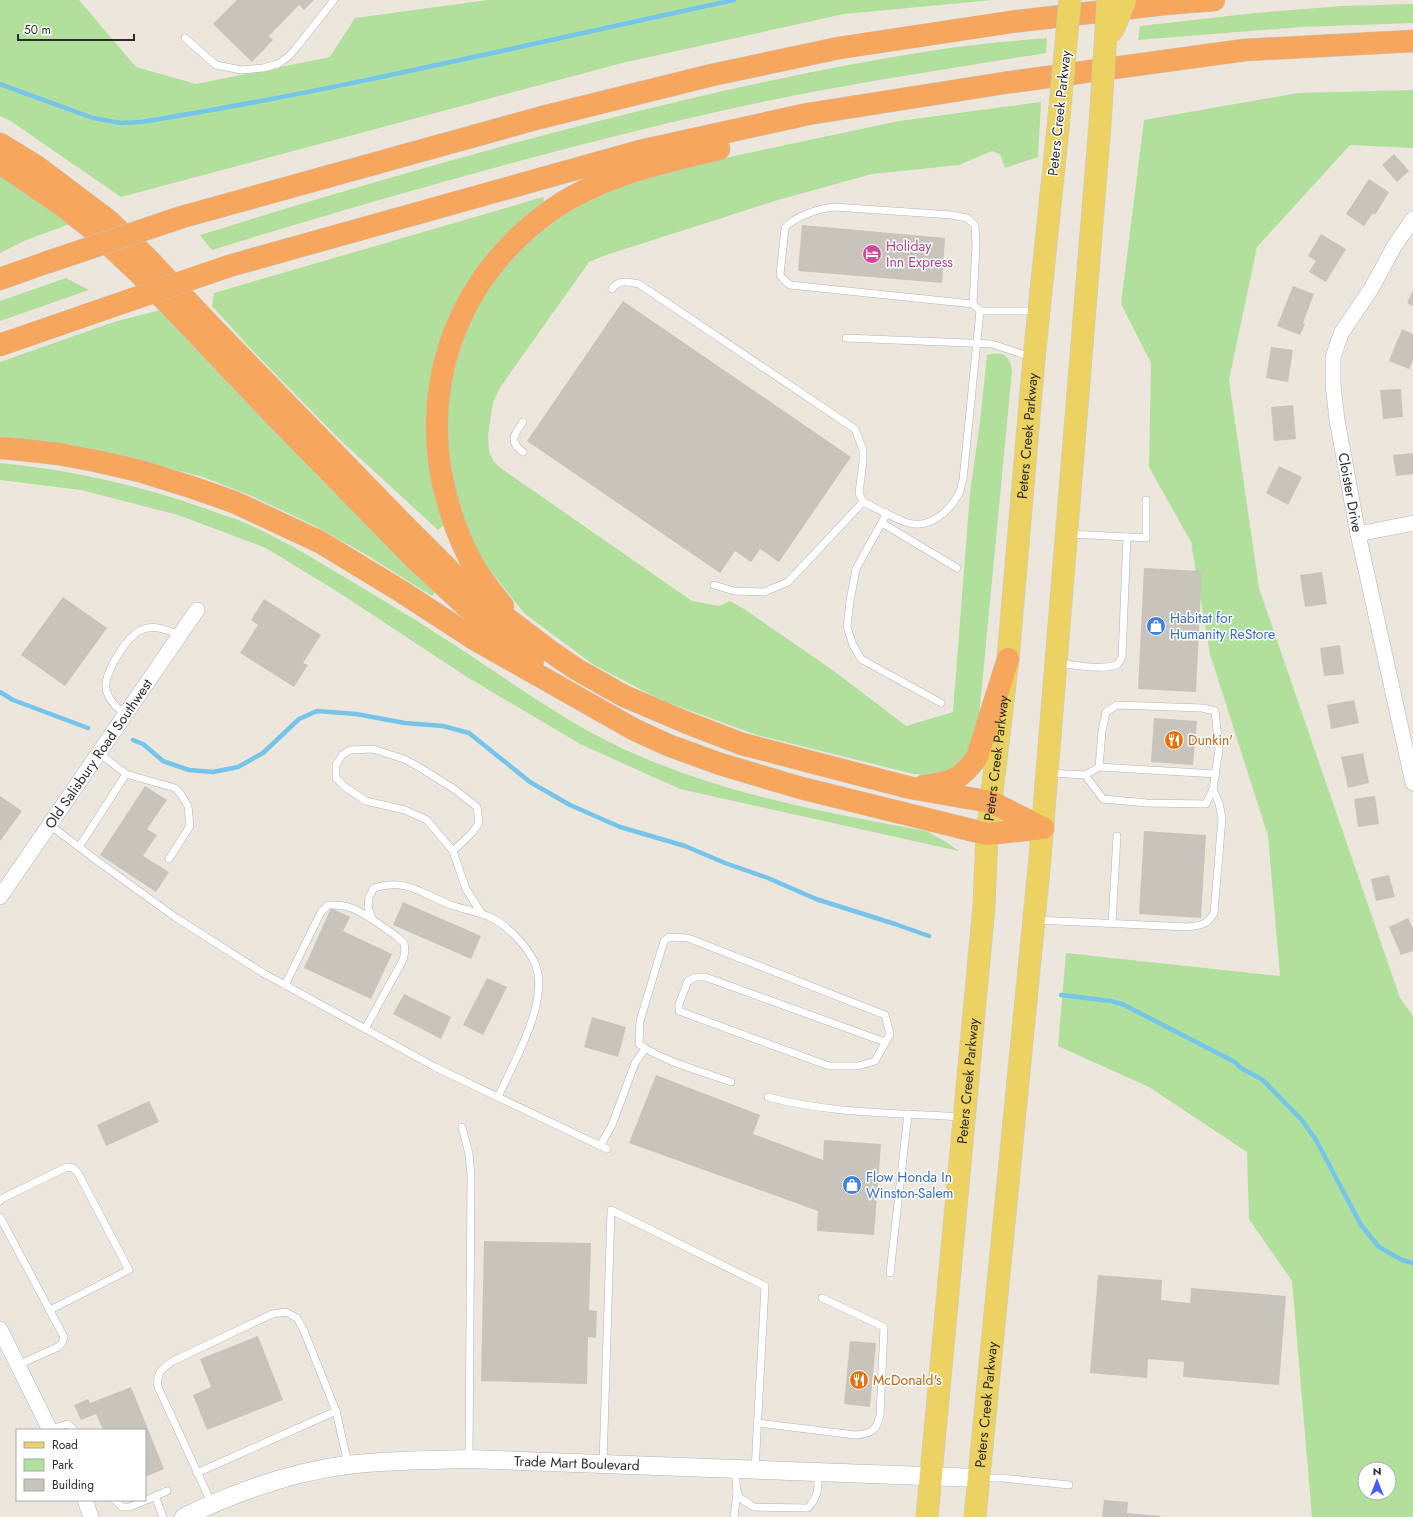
<svg xmlns="http://www.w3.org/2000/svg" width="1413" height="1517" viewBox="0 0 1413 1517" font-family="Jost,sans-serif">
	<style>
		.green { fill: #b0e09c; fill-rule: evenodd }
		.lines { fill: none; stroke-linecap: round; stroke-linejoin: round }
		.stream { stroke: #75c5ea; stroke-width: 4.5 }
		.building { fill: #c8c4bc }
		.service-casing { stroke: #b1b3be; stroke-width: 8 }
		.minor-casing { stroke: #b1b3be; stroke-width: 16 }
		.tertiary-casing { stroke: #b1b3be; stroke-width: 19 }
		.primary-casing { stroke: #c8c8c8; stroke-width: 23 }
		.motorway-casing { stroke: #c8c8c8; stroke-width: 23 }
		.service { stroke: #fff; stroke-width: 7 }
		.minor { stroke: #fff; stroke-width: 15 }
		.tertiary { stroke: #fff; stroke-width: 18 }
		.primary { stroke: #ebd263; stroke-width: 22 }
		.motorway { stroke: #f7a75d; stroke-width: 22 }
		.primary-bridge-casing { stroke: #c8c8c8; stroke-width: 23; stroke-linecap: butt }
		.motorway-bridge-casing { stroke: #c8c8c8; stroke-width: 23; stroke-linecap: butt }
		.primary-bridge { stroke: #ebd263; stroke-width: 22 }
		.motorway-bridge { stroke: #f7a75d; stroke-width: 22 }
		.labels { text-anchor: middle; stroke-width: 3; stroke-linejoin: round; paint-order: stroke }
		.street-label { font-size: 14px; fill: #2b2b2b; stroke: #fff }
		.hotel-label { font-size: 14px; fill: #b23c85; stroke: #fff; text-anchor: start }
		.shop-label { font-size: 14px; fill: #366cbe; stroke: #fff; text-anchor: start }
		.food-label { font-size: 14px; fill: #c56008; stroke: #fff; text-anchor: start }
	</style>
	<rect width="100%" height="100%" fill="#ece6dd"/>
	<g class="green">
		<path d="M0 0H79L136 67 196 84 330 57 355 18 488 0H993L844 14 622 63 121 197 9 120 0 116Z"/>
		<path d="M1413 4V23L1301 27 1138 40 1140 26 1255 13 1342 6Z"/>
		<path d="M1047 38 1046 53C948 69 850 83 753 104 676 120 599 140 523 160 419 188 315 218 212 250L200 235C328 195 457 157 587 124 704 94 823 67 943 49 977 44 1012 41 1047 38Z"/>
		<path d="M1413 90V148L1350 145 1257 247 1229 380 1259 588 1400 998 1413 1016V1517H1312L1292 1281 1249 1219 1247 1152 1149 1087 1058 1046 1066 953 1280 976 1268 836 1210 654 1191 542 1149 467 1151 363 1121 304 1144 120 1298 93ZM1365 1469H1389V1493H1365Z"/>
		<path d="M1041 102 1038 157 1005 168 1000 154 992 151 959 165 872 174 778 200 606 255 589 262 501 386 493 402 488 435 489 452 494 462 502 469 692 601 719 606 730 601 744 609 834 671 906 726 953 712 970 493 980 422 987 355C1003 351 1010 355 1012 371L979 717 967 761 936 776 914 774 757 735 661 700 594 665 525 614 486 565 469 537 457 500 449 459 446 433 448 403 455 365 465 335 473 315 491 284 525 245 575 206 624 184 668 170 899 121Z"/>
		<path d="M0 173 70 224 26 240 0 253Z"/>
		<path d="M543 197 546 207 526 222 435 371 445 524 438 530 338 438 252 350 212 306 214 293Z"/>
		<path d="M66 278 89 290 0 321V301Z"/>
		<path d="M164 309 437 591 432 596 365 554 313 525 252 496 203 477 112 453 0 439V362L114 322Z"/>
		<path d="M0 463C72 470 144 486 212 511 225 516 238 519 250 525 287 542 322 564 356 584 382 600 409 615 434 632 486 664 535 701 588 731 692 788 810 810 926 831L946 842 959 851 680 789 580 744 467 677 338 592 266 548 178 515 81 490 0 480Z"/>
	</g>
	<g class="lines">
		<g class="stream">
			<path d="M0 84 93 118 121 123 141 122C341 90 537 42 734 0"/>
			<path d="M0 692 13 700 88 728"/>
			<path d="M133 740 143 744 163 761 189 770 213 772 238 767 263 753 299 719 317 711 356 714 405 723 443 726 469 733 530 782 570 805 620 827 685 846 725 863 768 878 816 899 895 924 929 936"/>
			<path d="M1061 995 1111 1001 1122 1004 1235 1062 1241 1068 1263 1080 1301 1119 1316 1140 1361 1225 1379 1247 1402 1260 1413 1263"/>
		</g>
	</g>
	<g class="building">
		<path d="M237 0H314L304 10 299 5 269 36 273 40 252 62 213 24Z"/>
		<path d="M1394 154 1409 171 1397 182 1382 165Z"/>
		<path d="M1369 179 1389 192 1375 215 1373 213 1364 226 1346 214Z"/>
		<path d="M802 225 945 238 942 283 798 271Z"/>
		<path d="M1321 234 1346 249 1326 282 1309 272 1316 261 1308 256Z"/>
		<path d="M1293 286 1314 294 1303 323 1305 324 1300 335 1277 326Z"/>
		<path d="M1413 290V306L1407 303Z"/>
		<path d="M623 301 851 457 779 562 760 549 751 562 735 551 720 573 527 441Z"/>
		<path d="M1402 329 1413 334V360L1409 369 1389 361Z"/>
		<path d="M1271 347 1293 350 1288 382 1266 378Z"/>
		<path d="M1401 389 1403 417 1383 419 1380 390Z"/>
		<path d="M1293 405 1296 439 1274 441 1271 407Z"/>
		<path d="M1413 453V474L1396 476 1393 455Z"/>
		<path d="M1279 466 1302 477 1288 505 1266 493Z"/>
		<path d="M1144 568 1202 571 1196 692 1138 689Z"/>
		<path d="M1322 572 1327 604 1305 607 1300 575Z"/>
		<path d="M63 597 107 628 65 686 21 655Z"/>
		<path d="M264 599 321 635 303 663 308 665 294 687 240 653 258 625 251 620Z"/>
		<path d="M1340 645 1344 674 1324 676 1320 648Z"/>
		<path d="M1354 700 1359 723 1331 729 1327 705Z"/>
		<path d="M1154 718 1197 721 1193 765 1151 762Z"/>
		<path d="M1363 753 1369 783 1348 788 1341 757Z"/>
		<path d="M145 786 167 800 147 829 157 835 143 856 169 872 156 892 100 855Z"/>
		<path d="M0 796 22 811 0 841Z"/>
		<path d="M1375 796 1379 824 1358 827 1354 799Z"/>
		<path d="M1144 831 1206 835 1201 918 1139 914Z"/>
		<path d="M1389 875 1395 897 1376 901 1371 879Z"/>
		<path d="M403 902 481 936 471 959 393 925Z"/>
		<path d="M331 908 350 917 343 931 392 954 371 999 304 968Z"/>
		<path d="M1408 918 1413 929V951L1401 955 1389 927Z"/>
		<path d="M487 978 507 987 483 1035 463 1025Z"/>
		<path d="M404 994 451 1017 441 1039 393 1014Z"/>
		<path d="M592 1017 626 1027 618 1057 584 1047Z"/>
		<path d="M656 1075 760 1115 753 1134 823 1160 824 1140 881 1144 874 1235 817 1231 818 1211 629 1143Z"/>
		<path d="M149 1101 159 1122 106 1146 97 1125Z"/>
		<path d="M484 1241 591 1243 589 1310 597 1311 596 1338 588 1337 587 1384 481 1381Z"/>
		<path d="M1098 1275 1162 1280 1161 1300 1190 1303 1191 1288 1286 1296 1279 1385 1183 1377 1184 1362 1148 1359 1147 1378 1090 1373Z"/>
		<path d="M258 1336 283 1400 207 1430 193 1395 211 1387 200 1359Z"/>
		<path d="M850 1341 876 1343 870 1407 844 1404Z"/>
		<path d="M131 1387 164 1469 145 1477V1430H103L96 1414 81 1420 74 1405 88 1399 90 1403Z"/>
		<path d="M1104 1500 1128 1502 1127 1513 1161 1516V1517H1102Z"/>
	</g>
	<g class="lines">
		<g class="service-casing">
			<g id="service">
				<path d="M185 38 216 65 241 70 263 68 278 64 289 56 296 48 334 0"/>
				<path d="M612 289C619 279 629 282 639 284L855 429 863 450V461L859 493 863 502C878 509 893 518 908 523 929 529 949 512 958 495 961 491 961 485 963 480L980 311 973 304 976 245 975 225 967 218 952 215 834 207C820 208 793 217 785 228L780 275 783 279 790 285 973 304"/>
				<path d="M980 311H1037"/>
				<path d="M846 338 992 344 1031 357"/>
				<path d="M523 422C514 435 508 441 523 452"/>
				<path d="M887 513 856 569 850 601 847 627 853 645 861 659 941 703"/>
				<path d="M882 523 957 568"/>
				<path d="M1070 534 1146 538V500"/>
				<path d="M714 585 734 591 764 592 788 582 863 502"/>
				<path d="M1058 663C1075 665 1103 671 1118 664L1122 657 1127 537"/>
				<path d="M125 714C116 707 108 700 106 688 104 674 123 644 134 635 137 632 143 629 147 628 159 626 169 631 180 635"/>
				<path d="M99 753 126 774 175 788 180 793 188 806 190 826 169 859"/>
				<path d="M1099 767 1216 774"/>
				<path d="M1050 773 1085 775 1099 767 1102 731 1106 712 1117 705 1202 708 1215 711 1219 749 1213 789 1206 804 1147 803 1103 799 1085 775"/>
				<path d="M50 825 96 860 175 917 263 973 435 1067 607 1149"/>
				<path d="M79 847 126 774"/>
				<path d="M453 851 427 820 405 810 366 801 345 787 336 778V765L342 755 350 750 373 749 404 759 419 767 454 789 477 807 479 823 472 833 453 851 466 889 482 914"/>
				<path d="M1036 920 1188 927C1201 925 1207 925 1214 913L1222 818 1219 803 1213 789"/>
				<path d="M1112 923 1117 836"/>
				<path d="M285 985 321 912 328 905C347 904 356 909 372 919"/>
				<path d="M365 1029 403 960 405 951 404 943 396 936 372 919 368 907 369 897 374 888C408 877 424 896 454 906 466 910 480 912 492 918 502 923 512 932 520 941 526 948 533 957 536 966 549 1002 513 1064 498 1097"/>
				<path d="M731 1082C701 1071 664 1062 639 1044L640 1021 664 941 669 937 688 938 885 1015 890 1034 875 1061 858 1066H829L679 1011V1004L688 981 696 977H705L885 1042"/>
				<path d="M768 1097C831 1114 898 1113 962 1117"/>
				<path d="M462 1127 469 1154 471 1175 469 1459"/>
				<path d="M600 1146 612 1125 635 1063 645 1049"/>
				<path d="M0 1201 1 1199 67 1167 73 1168 78 1173 129 1270 50 1310"/>
				<path d="M0 1217 64 1337 62 1343 58 1347 18 1365"/>
				<path d="M890 1273 908 1114"/>
				<path d="M758 1423 855 1435C871 1434 876 1431 880 1416L884 1327 822 1298"/>
				<path d="M50 1429 68 1424 74 1430"/>
				<path d="M603 1464 611 1210 765 1286 755 1470"/>
				<path d="M735 1470 737 1492 740 1498 754 1507 808 1508C819 1496 818 1488 818 1473"/>
				<path d="M197 1473 336 1411"/>
				<path d="M980 1478H1002L1069 1485"/>
				<path d="M155 1496 163 1517"/>
				<path d="M115 1500 122 1507H130L167 1491"/>
				<path d="M212 1504 158 1387C156 1372 162 1369 173 1361L272 1314 286 1312 297 1318 304 1331 336 1411 348 1464"/>
				<path d="M734 1517 737 1492"/>
			</g>
		</g>
		<g class="minor-casing">
			<g id="minor">
				<path id="s1" d="M1413 219 1395 245 1371 289 1342 332 1337 345 1333 358V385L1337 420 1358 534 1413 783"/>
				<path d="M1358 534 1413 523"/>
				<path id="s2" d="M0 897 197 610"/>
				<path d="M0 1329 50 1430"/>
				<path d="M85 1500 91 1517"/>
			</g>
		</g>
		<g class="tertiary-casing">
			<g id="tertiary">
				<path id="s3" d="M184 1517C236 1492 290 1472 347 1465 388 1460 428 1460 469 1459L978 1478"/>
			</g>
		</g>
		<g class="primary-casing">
			<g id="primary">
				<path id="s4" d="M927 1517 984 906 987 834 1008 659 1034 358 1058 128"/>
				<path id="s5" d="M975 1517 1040 858 1100 124"/>
			</g>
		</g>
		<g class="motorway-casing">
			<g id="motorway">
				<path d="M0 144 36 166 109 221 149 260 207 322 402 523 467 588 547 649 576 669 624 696 685 722 742 744 911 788 991 802 1043 828"/>
				<path d="M0 163 63 206 91 228 139 273 275 416 416 560 466 606 533 660"/>
				<path d="M182 217 539 118 712 75 839 48 1011 22 1164 4 1214 0"/>
				<path d="M229 266 640 151 808 114 1004 83 1245 50 1413 41"/>
				<path d="M0 279 48 262"/>
				<path d="M0 345 104 309"/>
				<path d="M0 448 24 450 59 454 96 461 140 471 191 487 234 502 320 542 399 590 476 640 635 730 668 745 720 764 801 788 987 834 1043 828"/>
				<path d="M503 606C493 594 483 581 475 568 465 551 457 532 451 513 413 398 453 278 553 209 602 175 662 163 719 149"/>
				<path d="M924 786C951 782 960 781 977 757L1008 659"/>
			</g>
		</g>
		<use href="#service" class="service"/>
		<use href="#minor" class="minor"/>
		<use href="#tertiary" class="tertiary"/>
		<use href="#primary" class="primary"/>
		<use href="#motorway" class="motorway"/>
		<g class="primary-bridge-casing">
			<g id="primary-bridge">
				<path d="M1112 32 1125 0"/>
				<path d="M1100 124 1108 0"/>
				<path d="M1058 128 1070 0"/>
			</g>
		</g>
		<g class="motorway-bridge-casing">
			<g id="motorway-bridge">
				<path d="M48 262 182 217"/>
				<path d="M104 309 229 266"/>
			</g>
		</g>
		<use href="#primary-bridge" class="primary-bridge"/>
		<use href="#motorway-bridge" class="motorway-bridge"/>
	</g>
	<defs>
		<g id="hotel-disc" transform="scale(1)"><circle r="9.5" fill="#d1479c" stroke="#fff"/><path d="M-6-4.5h1.5V1H6V5H4.5V3h-9V5H-6ZM-4 0a1.8 1.8 0 1 1 3.6 0ZM.5 0V-2.5h3Q6-2.5 6 0Z" fill="#fff"/></g>
		<g id="shop-disc" transform="scale(1)"><circle r="9.5" fill="#3f7fe0" stroke="#fff"/><path d="M-5-2.5h2.3a2.7 3.5 0 0 1 5.4 0H5L5.5 6h-11ZM-1.5-2.5h3a1.5 2.3 0 0 0-3 0Z" fill="#fff"/></g>
		<g id="restaurant-disc" transform="scale(1)"><circle r="9.5" fill="#e8710a" stroke="#fff"/><path d="M-5-6h1v4h1v-4h1v4h1v-4h1v5L-1.5 .5V6h-2V.5L-5-1ZM5-6V6H3V1.5H1.5Q1.5-4 5-6Z" fill="#fff"/></g>
	</defs>
	<g fill-rule="evenodd">
		<use href="#hotel-disc" x="872" y="254"/>
		<use href="#shop-disc" x="1156" y="626"/>
		<use href="#restaurant-disc" x="1174" y="740"/>
		<use href="#shop-disc" x="852" y="1185"/>
		<use href="#restaurant-disc" x="859" y="1380"/>
	</g>
	<g class="labels">
		<g class="street-label">
			<text transform="translate(1059 113) rotate(-84)" y="5">Peters Creek Parkway</text>
			<text dy="5" stroke="none"><textPath href="#s4" startOffset="1086">Peters Creek Parkway</textPath></text>
			<text dy="5" stroke="none"><textPath href="#s1" startOffset="297">Cloister Drive</textPath></text>
			<text dy="5" stroke="none"><textPath href="#s2" startOffset="174">Old Salisbury Road Southwest</textPath></text>
			<text dy="5" stroke="none"><textPath href="#s4" startOffset="762">Peters Creek Parkway</textPath></text>
			<text dy="5" stroke="none"><textPath href="#s4" startOffset="438">Peters Creek Parkway</textPath></text>
			<text dy="5" stroke="none"><textPath href="#s5" startOffset="113">Peters Creek Parkway</textPath></text>
			<text dy="5" stroke="none"><textPath href="#s3" startOffset="402">Trade Mart Boulevard</textPath></text>
		</g>
		<g class="hotel-label">
			<text x="886" y="251">Holiday<tspan x="886" dy="16">Inn Express</tspan></text>
		</g>
		<g class="shop-label">
			<text x="1170" y="623">Habitat for<tspan x="1170" dy="16">Humanity ReStore</tspan></text>
			<text x="866" y="1182">Flow Honda In<tspan x="866" dy="16">Winston-Salem</tspan></text>
		</g>
		<g class="food-label">
			<text x="1188" y="745">Dunkin'</text>
			<text x="873" y="1385">McDonald's</text>
		</g>
	</g>
	<rect x="16" y="1429" width="130" height="72" fill="#ffffff" stroke="#aaaaaa"/>
	<rect x="24" y="1442" width="20" height="6" fill="#ebd263" stroke="#aaaaaa"/>
	<text x="52" y="1449" font-size="12" fill="#2b2b2b">Road</text>
	<rect x="24" y="1459" width="20" height="12" fill="#b0e09c" stroke="#aaaaaa"/>
	<text x="52" y="1469" font-size="12" fill="#2b2b2b">Park</text>
	<rect x="24" y="1479" width="20" height="12" fill="#c8c4bc" stroke="#aaaaaa"/>
	<text x="52" y="1489" font-size="12" fill="#2b2b2b">Building</text>
	<g transform="translate(1377 1481)"><circle r="19" fill="#ffffff" stroke="#aaaaaa"/>
	<path d="M0-3L7 15L0 10L-7 15Z" fill="#445cf2"/>
	<text y="-6" font-size="11" font-weight="bold" text-anchor="middle" fill="#2b2b2b">N</text>
	</g>
	<path d="M18 34v6h116v-6" fill="none" stroke="#2b2b2b" stroke-width="2"/>
	<text x="24" y="34" font-size="12" fill="#2b2b2b" stroke="#ffffff" stroke-width="3" paint-order="stroke">50 m</text>
</svg>
